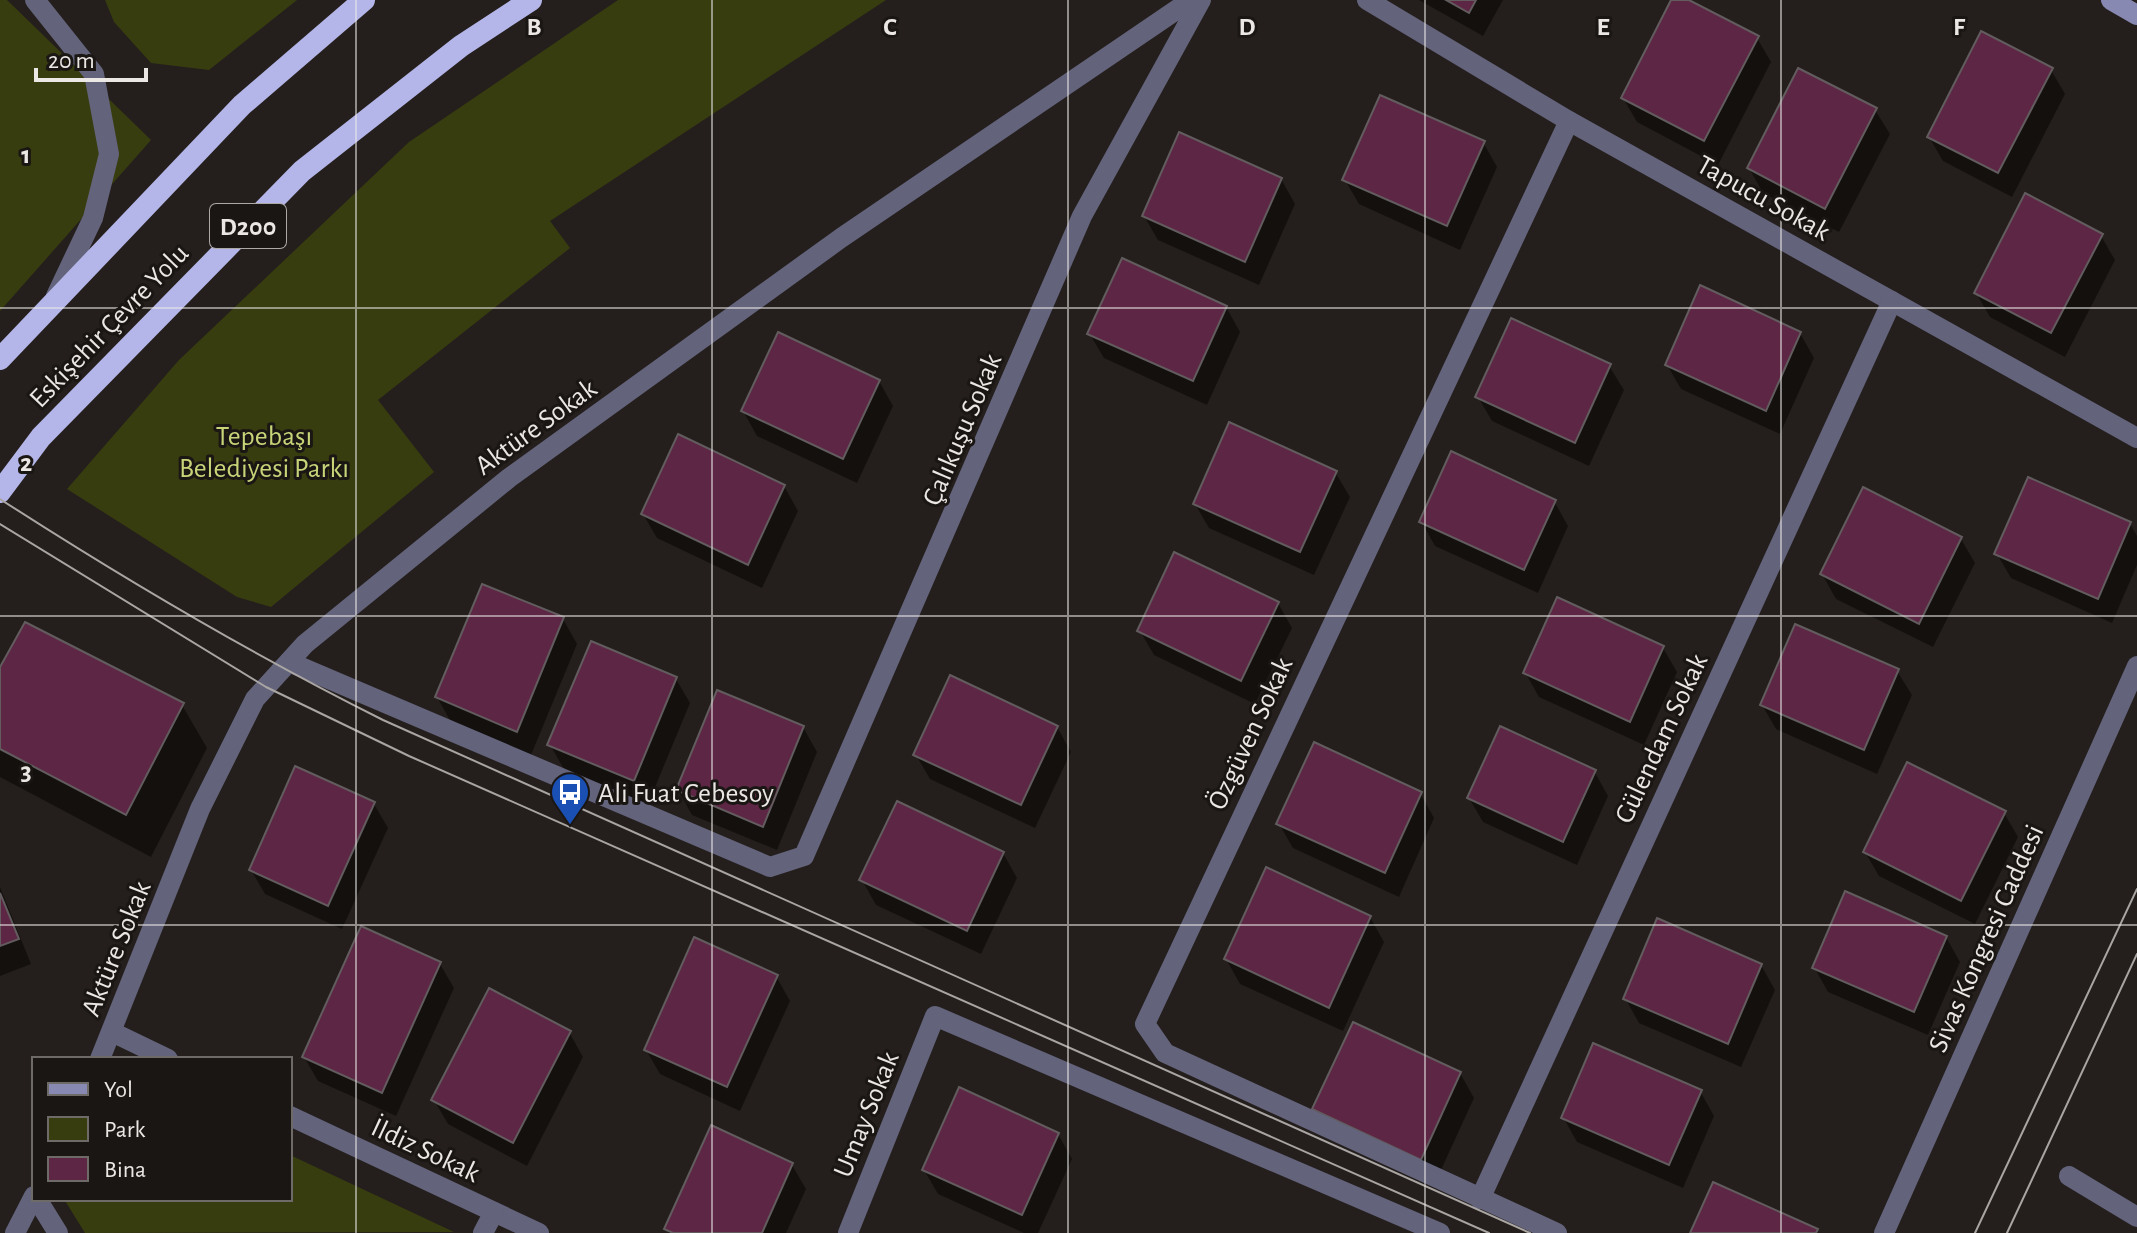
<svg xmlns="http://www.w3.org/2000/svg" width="2137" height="1233" viewBox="0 0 2137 1233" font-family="'Alegreya Sans',sans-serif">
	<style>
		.green { fill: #383d10 }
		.shadow { fill: #0007 }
		.building { fill: #5d2644; stroke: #625c5e; stroke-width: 2 }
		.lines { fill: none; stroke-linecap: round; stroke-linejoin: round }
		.minor { stroke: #63637c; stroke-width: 20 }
		.tertiary { stroke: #63637c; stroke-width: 20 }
		.secondary { stroke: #8889b2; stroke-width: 20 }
		.trunk { stroke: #b4b5e8; stroke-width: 22 }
		.tram { stroke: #a9a5a3; stroke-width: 2 }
		.grid { fill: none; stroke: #eae7e5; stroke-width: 2; stroke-opacity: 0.55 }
		.labels { text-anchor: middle; stroke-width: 6; stroke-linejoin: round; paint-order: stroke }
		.shield { fill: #1a1613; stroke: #aca8a6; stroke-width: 2 }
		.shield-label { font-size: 26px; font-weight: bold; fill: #eae7e5 }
		.street-label { font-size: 28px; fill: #eae7e5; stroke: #1a1613 }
		.park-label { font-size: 28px; fill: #c7d578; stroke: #1a1613 }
		.poi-label { font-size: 28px; fill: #eae7e5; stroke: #1a1613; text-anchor: start }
		.grid-label { font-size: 26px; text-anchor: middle; font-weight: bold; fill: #eae7e5; stroke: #1a1613; stroke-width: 6; stroke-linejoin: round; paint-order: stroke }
	</style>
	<rect width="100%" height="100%" fill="#241f1c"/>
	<g class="green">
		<path d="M0 0H7L151 140 0 311Z"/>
		<path d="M105 0H297L209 70 151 63 114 22Z"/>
		<path d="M618 0H886L550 221 570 248 378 400 434 472 271 607 237 597 67 489 179 360 409 142Z"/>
		<path d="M290 1155 454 1232 85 1233 64 1199H290Z"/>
	</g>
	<g class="shadow">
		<path d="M1419 0H1503L1483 36Z"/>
		<path d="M1674 0H1685L1757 38 1771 62 1718 165 1637 122 1623 98Z"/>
		<path d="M2051 70 2065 94 2012 197 1943 161 1929 137Z"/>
		<path d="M1875 110 1890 134 1839 232 1763 193 1749 168Z"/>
		<path d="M1483 142 1497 167 1460 250 1359 204 1345 180Z"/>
		<path d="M1281 179 1295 204 1259 285 1158 240 1144 216Z"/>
		<path d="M2101 236 2115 260 2065 357 1990 317 1976 293Z"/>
		<path d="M1226 307 1240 332 1207 405 1104 358 1089 333Z"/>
		<path d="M1800 333 1814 358 1780 434 1681 389 1667 365Z"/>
		<path d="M1609 366 1624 390 1589 466 1492 421 1478 397Z"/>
		<path d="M879 381 893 406 857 483 757 436 743 411Z"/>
		<path d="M1335 472 1350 497 1314 575 1209 528 1195 504Z"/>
		<path d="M784 486 798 511 762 588 657 538 643 514Z"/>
		<path d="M1554 501 1568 526 1538 593 1435 546 1421 521Z"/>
		<path d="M2130 524 2137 536V565L2112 623 2011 578 1997 554Z"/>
		<path d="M1961 539 1975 563 1933 647 1836 599 1822 574Z"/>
		<path d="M1278 603 1292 628 1255 704 1154 655 1140 631Z"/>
		<path d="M563 619 577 644 531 755 451 722 437 697Z"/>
		<path d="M1663 648 1677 672 1644 745 1539 697 1525 672Z"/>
		<path d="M1897 671 1912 695 1877 774 1776 729 1762 705Z"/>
		<path d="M0 672 182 705 207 748 151 857 0 777Z"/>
		<path d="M676 679 690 703 648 804 564 769 550 745Z"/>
		<path d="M803 727 817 752 777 850 692 815 678 790Z"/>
		<path d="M1057 727 1071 752 1035 828 930 779 916 755Z"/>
		<path d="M1594 771 1608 796 1577 865 1483 822 1469 798Z"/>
		<path d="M1420 793 1434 818 1399 897 1293 848 1279 824Z"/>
		<path d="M374 804 388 828 342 929 265 894 251 870Z"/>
		<path d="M2004 813 2018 837 1975 924 1879 876 1865 852Z"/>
		<path d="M1003 853 1017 878 981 954 876 905 862 880Z"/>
		<path d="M0 887 31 964 0 976Z"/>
		<path d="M1370 917 1384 942 1343 1031 1240 984 1226 959Z"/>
		<path d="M1946 937 1960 962 1928 1035 1828 992 1814 967Z"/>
		<path d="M440 964 454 988 396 1116 318 1081 304 1057Z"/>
		<path d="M1761 965 1775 990 1741 1067 1639 1023 1625 998Z"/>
		<path d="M776 976 790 1001 740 1111 660 1074 646 1050Z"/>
		<path d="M569 1032 583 1057 527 1166 448 1124 434 1100Z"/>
		<path d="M1460 1073 1474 1098 1435 1183 1328 1134 1314 1109Z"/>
		<path d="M1700 1091 1714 1116 1683 1188 1577 1142 1563 1117Z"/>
		<path d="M1058 1134 1072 1159 1038 1233H1024L938 1194 924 1170Z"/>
		<path d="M792 1165 806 1189 786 1233H669L666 1229Z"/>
	</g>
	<g class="building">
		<path d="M1446 0H1476L1469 13Z"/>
		<path d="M1671 0H1689L1759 36 1704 141 1621 98Z"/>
		<path d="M1981 31 2053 68 1998 173 1927 137Z"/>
		<path d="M1798 68 1877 108 1825 209 1747 168Z"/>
		<path d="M1380 95 1485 141 1447 226 1342 180Z"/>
		<path d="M1179 132 1282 178 1245 262 1142 216Z"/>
		<path d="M2025 193 2103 234 2051 333 1974 293Z"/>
		<path d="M1122 258 1227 306 1193 381 1087 334Z"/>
		<path d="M1700 285 1801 332 1766 411 1665 365Z"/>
		<path d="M1511 318 1611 364 1575 443 1475 397Z"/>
		<path d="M778 332 880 380 843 459 741 411Z"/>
		<path d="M1229 422 1337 471 1300 552 1193 504Z"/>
		<path d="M678 434 785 485 748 565 641 514Z"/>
		<path d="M1451 451 1556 500 1524 570 1419 522Z"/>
		<path d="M2028 477 2131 522 2098 599 1994 554Z"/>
		<path d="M1863 487 1962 537 1919 624 1820 574Z"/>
		<path d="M1174 552 1279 602 1241 681 1137 631Z"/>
		<path d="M482 584 564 617 517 732 435 697Z"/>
		<path d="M1557 597 1664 646 1630 722 1523 673Z"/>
		<path d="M25 622 184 703 126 815 0 749V667Z"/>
		<path d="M1795 624 1899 669 1864 750 1760 705Z"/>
		<path d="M591 641 677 677 634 781 547 745Z"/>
		<path d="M950 675 1058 726 1021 805 913 755Z"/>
		<path d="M717 690 804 726 763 827 676 790Z"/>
		<path d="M1500 726 1596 770 1563 842 1467 798Z"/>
		<path d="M1314 742 1422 792 1385 873 1276 824Z"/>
		<path d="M1907 762 2006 811 1961 901 1863 852Z"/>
		<path d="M295 766 375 802 328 906 249 870Z"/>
		<path d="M897 801 1004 852 967 931 859 880Z"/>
		<path d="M1266 867 1371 916 1329 1008 1224 959Z"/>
		<path d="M1845 891 1947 936 1914 1012 1812 968Z"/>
		<path d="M0 893 19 939 0 946Z"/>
		<path d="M1657 918 1762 964 1728 1044 1623 999Z"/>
		<path d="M361 926 441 962 382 1093 302 1057Z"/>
		<path d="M694 937 778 975 727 1087 644 1050Z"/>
		<path d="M489 988 571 1031 513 1143 431 1100Z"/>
		<path d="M1353 1022 1461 1072 1421 1160 1312 1109Z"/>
		<path d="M1593 1043 1702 1090 1669 1165 1561 1118Z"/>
		<path d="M959 1087 1059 1133 1022 1215 922 1170Z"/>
		<path d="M711 1125 793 1163 762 1233H673L664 1229Z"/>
		<path d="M1713 1182 1818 1229 1816 1233H1690Z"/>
	</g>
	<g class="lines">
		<g class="minor">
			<path d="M1367 0 1569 121 2137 438"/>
			<path d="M289 662 770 867 804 856 1082 216 1201 0"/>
			<path d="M112 1032 168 1059"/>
			<path d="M100 1059 200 809 255 699 305 644 509 478 841 238 1191 0"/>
			<path d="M290 1116 539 1233"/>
			<path d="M2069 1176 2137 1217"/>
			<path d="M37 1199 58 1233"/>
			<path d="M1480 1199 1892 301"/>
			<path d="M15 1233 34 1196"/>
			<path d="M483 1233 494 1212"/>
			<path d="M848 1233 935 1016 1440 1233"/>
			<path d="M1557 1233 1165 1053 1145 1024 1569 121"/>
		</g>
		<g class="tertiary">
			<path d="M35 0 94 74 109 154 93 218 56 296"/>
			<path d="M1884 1233 2137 666"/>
		</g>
		<path class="secondary" d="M2111 0 2137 15"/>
		<g class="trunk">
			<path d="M0 359 242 105 364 0"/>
			<path d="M0 492 41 437 302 171 461 46 531 0"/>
		</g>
		<g class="tram">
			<path d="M0 499C124 579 251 654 383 720L1530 1233"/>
			<path d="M0 524 266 687 409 756 1489 1233"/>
			<path d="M1975 1233 2137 889"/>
			<path d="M2007 1233 2137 954"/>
		</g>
	</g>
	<path class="grid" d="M356 0V1233M712 0V1233M1068 0V1233M1425 0V1233M1781 0V1233M0 308H2137M0 616H2137M0 925H2137"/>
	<defs>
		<g id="bus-pin" transform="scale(2)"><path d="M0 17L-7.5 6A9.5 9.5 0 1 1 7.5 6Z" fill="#1a4fb4" stroke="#1a1613"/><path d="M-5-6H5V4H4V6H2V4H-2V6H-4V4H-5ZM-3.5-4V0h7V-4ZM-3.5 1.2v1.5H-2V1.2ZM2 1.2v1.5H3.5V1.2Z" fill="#fff"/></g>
	</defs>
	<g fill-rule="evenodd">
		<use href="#bus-pin" x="570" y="792"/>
	</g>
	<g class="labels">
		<rect class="shield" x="210" y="204" width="76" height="44" rx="6"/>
		<g class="shield-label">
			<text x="248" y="235">D200</text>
		</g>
		<g class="street-label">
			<text transform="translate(1764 197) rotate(29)" y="10">Tapucu Sokak</text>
			<text transform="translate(108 325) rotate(-46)" y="10">Eskişehir Çevre Yolu</text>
			<text transform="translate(535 426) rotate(-36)" y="10">Aktüre Sokak</text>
			<text transform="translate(961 429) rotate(-67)" y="10">Çalıkuşu Sokak</text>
			<text transform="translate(1249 733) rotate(-65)" y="10">Özgüven Sokak</text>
			<text transform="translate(1660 738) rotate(-65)" y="10">Gülendam Sokak</text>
			<text transform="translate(1985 938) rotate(-66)" y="10">Sivas Kongresi Caddesi</text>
			<text transform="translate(115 948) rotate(-68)" y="10">Aktüre Sokak</text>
			<text transform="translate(865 1114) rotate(-68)" y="10">Umay Sokak</text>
			<text transform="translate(426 1149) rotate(25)" y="10">İldiz Sokak</text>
		</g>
		<g class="park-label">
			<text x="264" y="445">Tepebaşı<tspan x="264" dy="32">Belediyesi Parkı</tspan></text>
		</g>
		<g class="poi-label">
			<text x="598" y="802">Ali Fuat Cebesoy</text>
		</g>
	</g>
	<g class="grid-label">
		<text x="534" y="35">B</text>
		<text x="890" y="35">C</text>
		<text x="1247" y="35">D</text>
		<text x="1603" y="35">E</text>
		<text x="1959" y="35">F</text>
		<text x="26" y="163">1</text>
		<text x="26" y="471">2</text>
		<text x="26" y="780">3</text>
	</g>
	<rect x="32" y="1057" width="260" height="144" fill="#1a1613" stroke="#6d6a67" stroke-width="2"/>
	<rect x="48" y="1083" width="40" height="12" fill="#8889b2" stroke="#6d6a67" stroke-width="2"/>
	<text x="104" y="1097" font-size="24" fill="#eae7e5">Yol</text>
	<rect x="48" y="1117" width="40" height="24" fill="#383d10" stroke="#6d6a67" stroke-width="2"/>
	<text x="104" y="1137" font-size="24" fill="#eae7e5">Park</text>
	<rect x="48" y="1157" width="40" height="24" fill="#5d2644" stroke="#6d6a67" stroke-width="2"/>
	<text x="104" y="1177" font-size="24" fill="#eae7e5">Bina</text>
	<path d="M36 68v12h110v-12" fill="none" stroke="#eae7e5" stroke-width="4"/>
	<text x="48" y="68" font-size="24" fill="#eae7e5" stroke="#1a1613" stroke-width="6" paint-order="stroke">20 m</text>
</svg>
